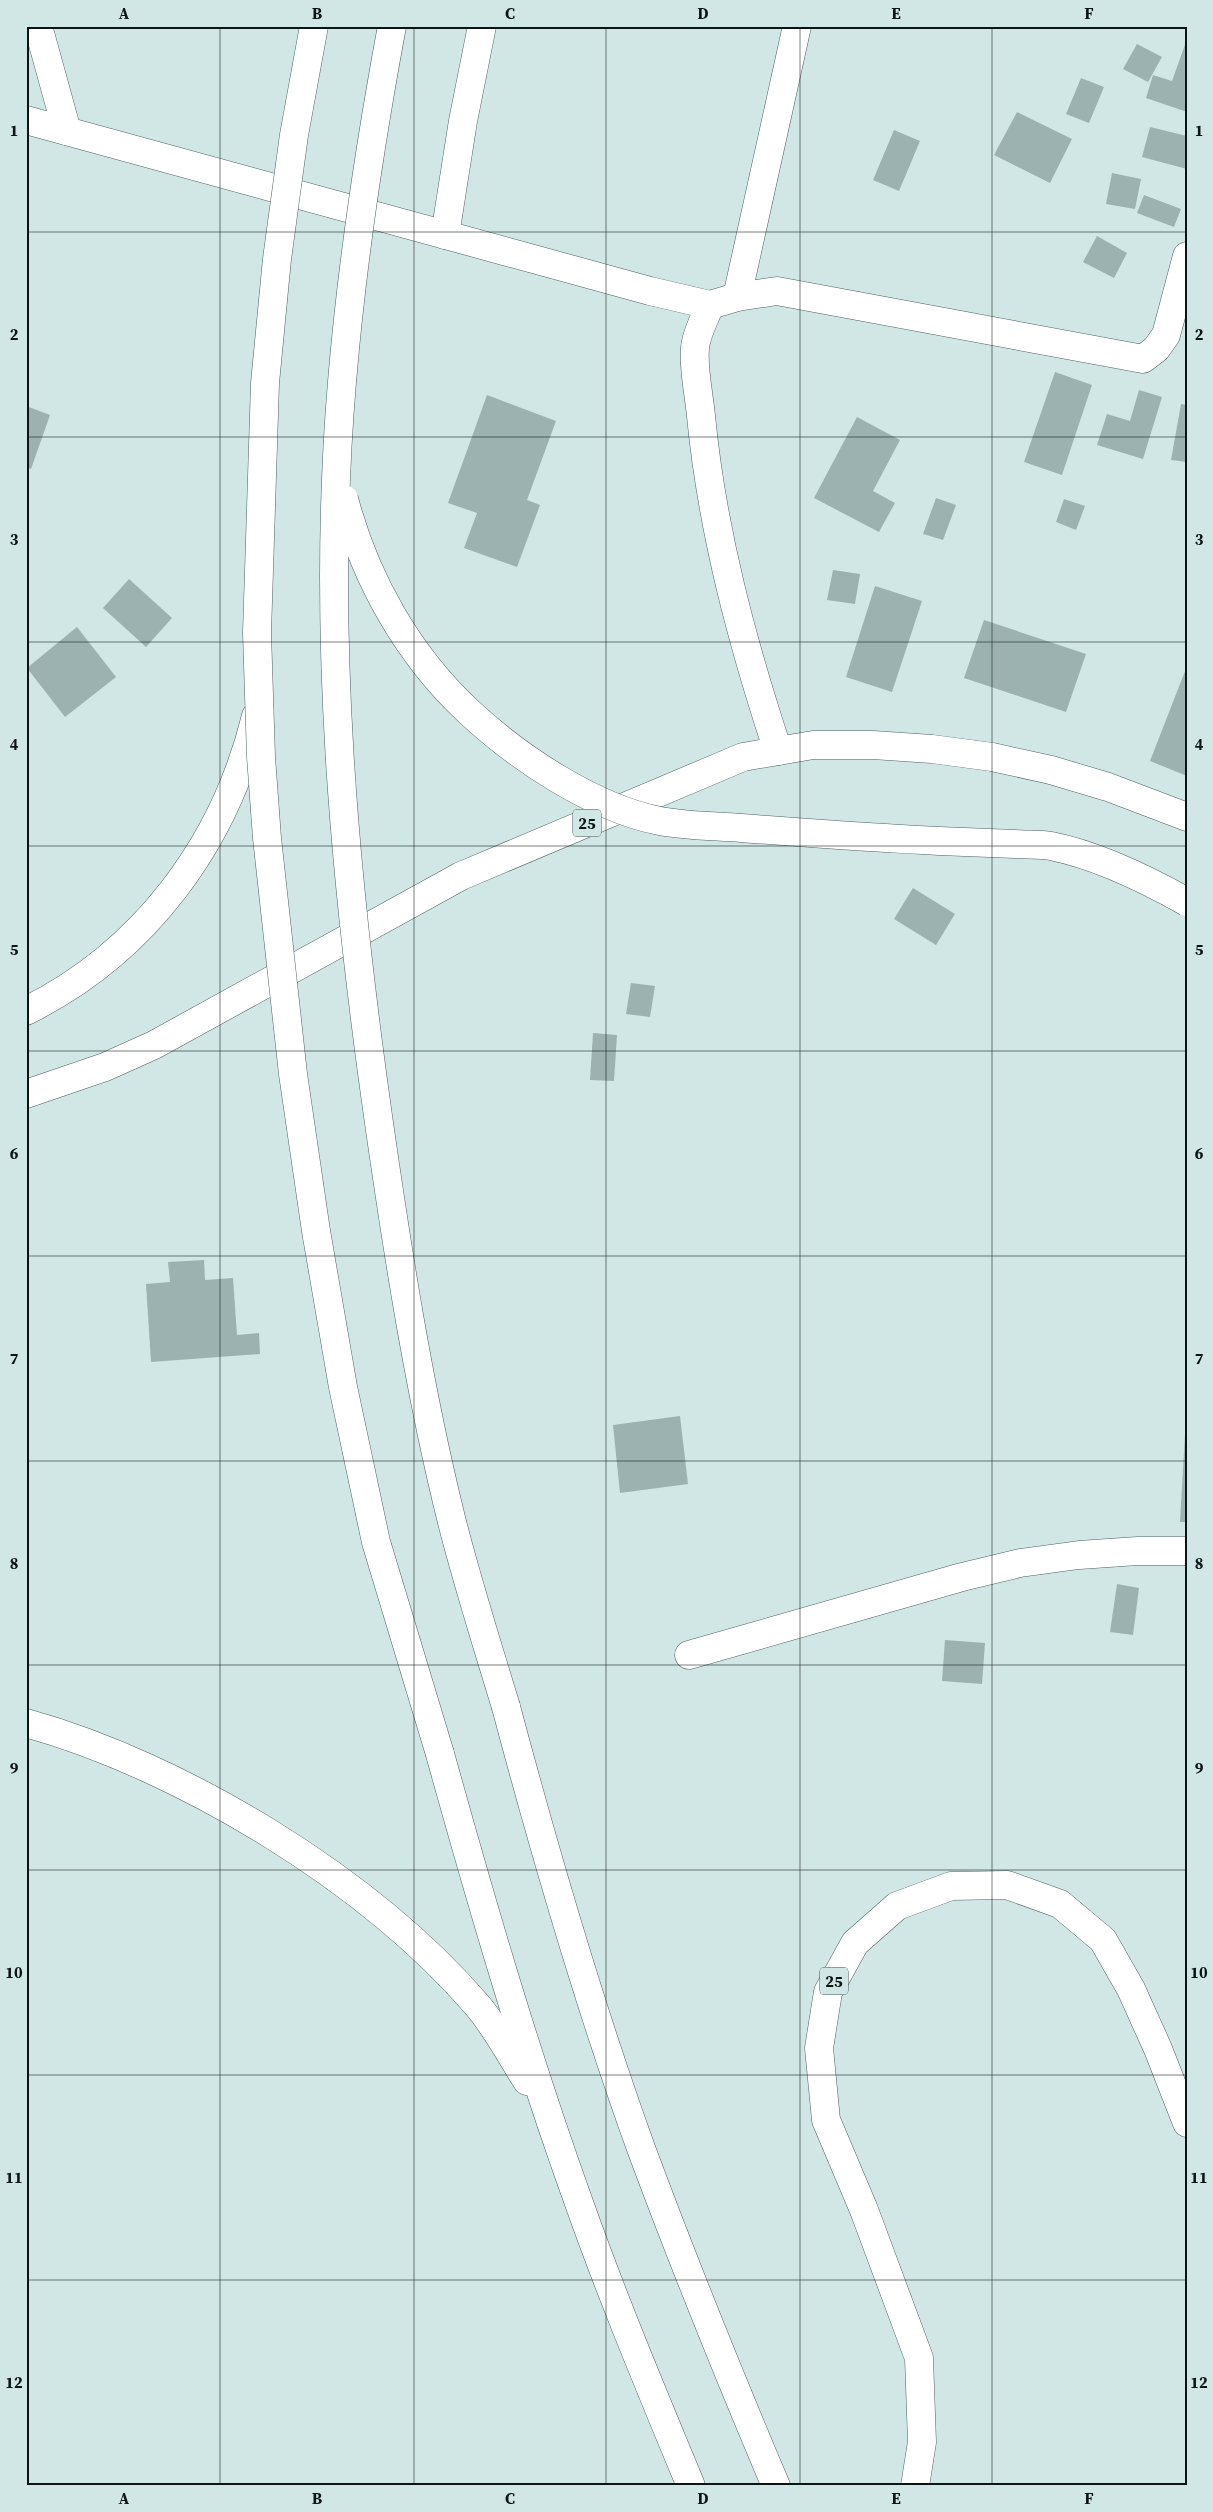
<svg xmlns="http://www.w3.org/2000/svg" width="1213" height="2512" viewBox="0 0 1213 2512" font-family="'Source Serif 4',serif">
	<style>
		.building { fill: #9cb2b0 }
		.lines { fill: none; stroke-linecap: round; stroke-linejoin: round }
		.street-casing { stroke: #4d6160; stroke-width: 29 }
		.primary-casing { stroke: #4d6160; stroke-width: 29 }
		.street { stroke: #fff; stroke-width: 28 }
		.primary { stroke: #fff; stroke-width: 28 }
		.primary-bridge-casing { stroke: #4d6160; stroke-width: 29; stroke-linecap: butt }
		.primary-bridge { stroke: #fff; stroke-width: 28 }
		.grid { fill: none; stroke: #0d1514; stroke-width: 1; stroke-opacity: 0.55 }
		.labels { text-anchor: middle; stroke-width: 4.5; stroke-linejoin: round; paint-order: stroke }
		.shield { fill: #d0e7e5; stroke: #485453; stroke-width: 1 }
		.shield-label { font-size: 16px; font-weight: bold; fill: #0d1514 }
		.neatline { fill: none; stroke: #0d1514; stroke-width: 2 }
		.grid-label { font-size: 16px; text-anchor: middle; font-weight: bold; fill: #0d1514 }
	</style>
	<rect width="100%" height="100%" fill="#d0e7e5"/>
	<g class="building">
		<path d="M1187 39V112L1146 98 1153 75 1172 81Z"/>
		<path d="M1137 44 1162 57 1148 82 1123 69Z"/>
		<path d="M1081 78 1104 87 1089 123 1066 114Z"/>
		<path d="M1017 112 1072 139 1050 183 994 155Z"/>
		<path d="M1150 127 1187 136V169L1142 157Z"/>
		<path d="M894 130 920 141 899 191 873 180Z"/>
		<path d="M1112 173 1141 179 1135 209 1106 204Z"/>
		<path d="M1144 195 1181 209 1174 227 1137 213Z"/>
		<path d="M1097 236 1127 253 1114 278 1083 262Z"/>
		<path d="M1055 372 1092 385 1062 475 1024 462Z"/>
		<path d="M1139 390 1162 397 1143 459 1097 445 1107 414 1130 421Z"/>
		<path d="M487 395 556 421 527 500 540 505 517 567 464 548 477 513 448 503Z"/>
		<path d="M1181 404 1187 405V462L1171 460Z"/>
		<path d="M26 406 50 415 31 469 26 467Z"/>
		<path d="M857 417 900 440 873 491 895 503 879 532 814 498Z"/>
		<path d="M936 498 956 505 943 540 923 534Z"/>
		<path d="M1064 499 1085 506 1076 530 1056 522Z"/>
		<path d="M833 570 860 574 855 604 827 600Z"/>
		<path d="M129 579 172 618 146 647 103 608Z"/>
		<path d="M875 586 922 601 892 692 846 677Z"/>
		<path d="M984 620 1086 654 1066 712 964 678Z"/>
		<path d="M77 627 116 677 65 717 27 668Z"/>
		<path d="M1187 666V776L1150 761Z"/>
		<path d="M913 888 955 914 936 945 894 919Z"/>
		<path d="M631 983 655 986 650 1017 626 1014Z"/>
		<path d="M593 1033 617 1035 614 1081 590 1080Z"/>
		<path d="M204 1260 205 1280 233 1278 237 1335 259 1333 260 1354 151 1362 146 1284 170 1282 168 1262Z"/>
		<path d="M680 1416 688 1484 620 1493 613 1425Z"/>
		<path d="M1185 1434H1187V1522H1180Z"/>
		<path d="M1117 1584 1139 1588 1133 1635 1110 1632Z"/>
		<path d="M945 1640 985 1643 982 1684 942 1681Z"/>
	</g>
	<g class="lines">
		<g class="street-casing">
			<g id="street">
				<path d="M38 26 67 131"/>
				<path d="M26 120 650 291 710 305 737 297 777 291 1143 359 1156 349 1166 335 1187 256"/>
				<path d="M445 235 463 121 482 26"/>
				<path d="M737 297 797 26"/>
				<path d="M710 305C705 318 696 334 695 348 693 369 699 394 701 416 712 530 742 642 778 751"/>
				<path d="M689 1655 962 1577 1020 1563 1079 1555 1138 1551H1187"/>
			</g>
		</g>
		<g class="primary-casing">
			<g id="primary">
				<path d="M26 1011C145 952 225 843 256 716"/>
				<path d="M26 1094 105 1067 154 1045 461 876 743 757 813 745H873L932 749 992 757 1051 770 1108 787 1187 817"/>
				<path d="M506 1707C546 1857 589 2005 642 2151 684 2264 729 2375 776 2486"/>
				<path d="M26 1723C184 1767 370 1881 477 2005 496 2027 511 2056 527 2081"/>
				<path d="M440 1754C482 1905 526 2056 579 2203 613 2299 652 2392 691 2486"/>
				<path d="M915 2486 922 2442 919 2358 864 2210 826 2120 819 2048 828 1992 855 1943 897 1906 951 1886 1007 1885 1060 1904 1103 1940 1131 1989 1158 2049 1187 2123"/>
			</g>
		</g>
		<use href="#street" class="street"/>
		<use href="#primary" class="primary"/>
		<g class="primary-bridge-casing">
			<g id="primary-bridge">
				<path d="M314 26 294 135 277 259 265 383 257 633 261 757 267 838 293 1074 316 1231 343 1387 376 1542 440 1754"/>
				<path d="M392 26C370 144 352 262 342 382 321 629 344 878 379 1123 398 1255 419 1389 451 1518 467 1582 487 1644 506 1707"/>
				<path d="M344 499C365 579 408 655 468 711 517 757 593 808 660 821 686 826 715 826 741 828 807 833 873 838 939 841 964 842 990 843 1015 844 1027 845 1039 844 1051 846 1096 855 1146 879 1187 902"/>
			</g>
		</g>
		<use href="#primary-bridge" class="primary-bridge"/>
	</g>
	<path class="grid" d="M220 26V2486M414 26V2486M606 26V2486M800 26V2486M992 26V2486M26 232H1187M26 437H1187M26 642H1187M26 846H1187M26 1051H1187M26 1256H1187M26 1461H1187M26 1665H1187M26 1870H1187M26 2075H1187M26 2280H1187"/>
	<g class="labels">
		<g class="shield">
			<rect x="573" y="809.5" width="28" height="27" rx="4"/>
			<rect x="820" y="1967.5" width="28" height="27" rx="4"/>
		</g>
		<g class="shield-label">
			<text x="587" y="829">25</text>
			<text x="834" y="1987">25</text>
		</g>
	</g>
	<rect width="1213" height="2512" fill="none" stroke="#d0e7e5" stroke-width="55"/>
	<rect x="28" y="28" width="1158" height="2456" class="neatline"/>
	<g class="grid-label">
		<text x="124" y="19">A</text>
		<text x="317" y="19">B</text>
		<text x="510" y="19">C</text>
		<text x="703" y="19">D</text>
		<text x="896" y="19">E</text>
		<text x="1089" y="19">F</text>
		<text x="14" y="136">1</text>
		<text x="1199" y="136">1</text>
		<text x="14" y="340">2</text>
		<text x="1199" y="340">2</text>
		<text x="14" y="545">3</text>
		<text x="1199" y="545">3</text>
		<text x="14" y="750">4</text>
		<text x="1199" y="750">4</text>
		<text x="14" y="955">5</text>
		<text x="1199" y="955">5</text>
		<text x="14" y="1159">6</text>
		<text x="1199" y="1159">6</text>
		<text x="14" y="1364">7</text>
		<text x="1199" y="1364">7</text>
		<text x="14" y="1569">8</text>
		<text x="1199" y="1569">8</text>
		<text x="14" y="1774">9</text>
		<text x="1199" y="1774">9</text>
		<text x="14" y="1978">10</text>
		<text x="1199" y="1978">10</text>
		<text x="14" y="2183">11</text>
		<text x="1199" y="2183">11</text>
		<text x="14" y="2388">12</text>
		<text x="1199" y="2388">12</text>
		<text x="124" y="2504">A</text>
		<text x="317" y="2504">B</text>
		<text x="510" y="2504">C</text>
		<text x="703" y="2504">D</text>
		<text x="896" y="2504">E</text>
		<text x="1089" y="2504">F</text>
	</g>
</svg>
